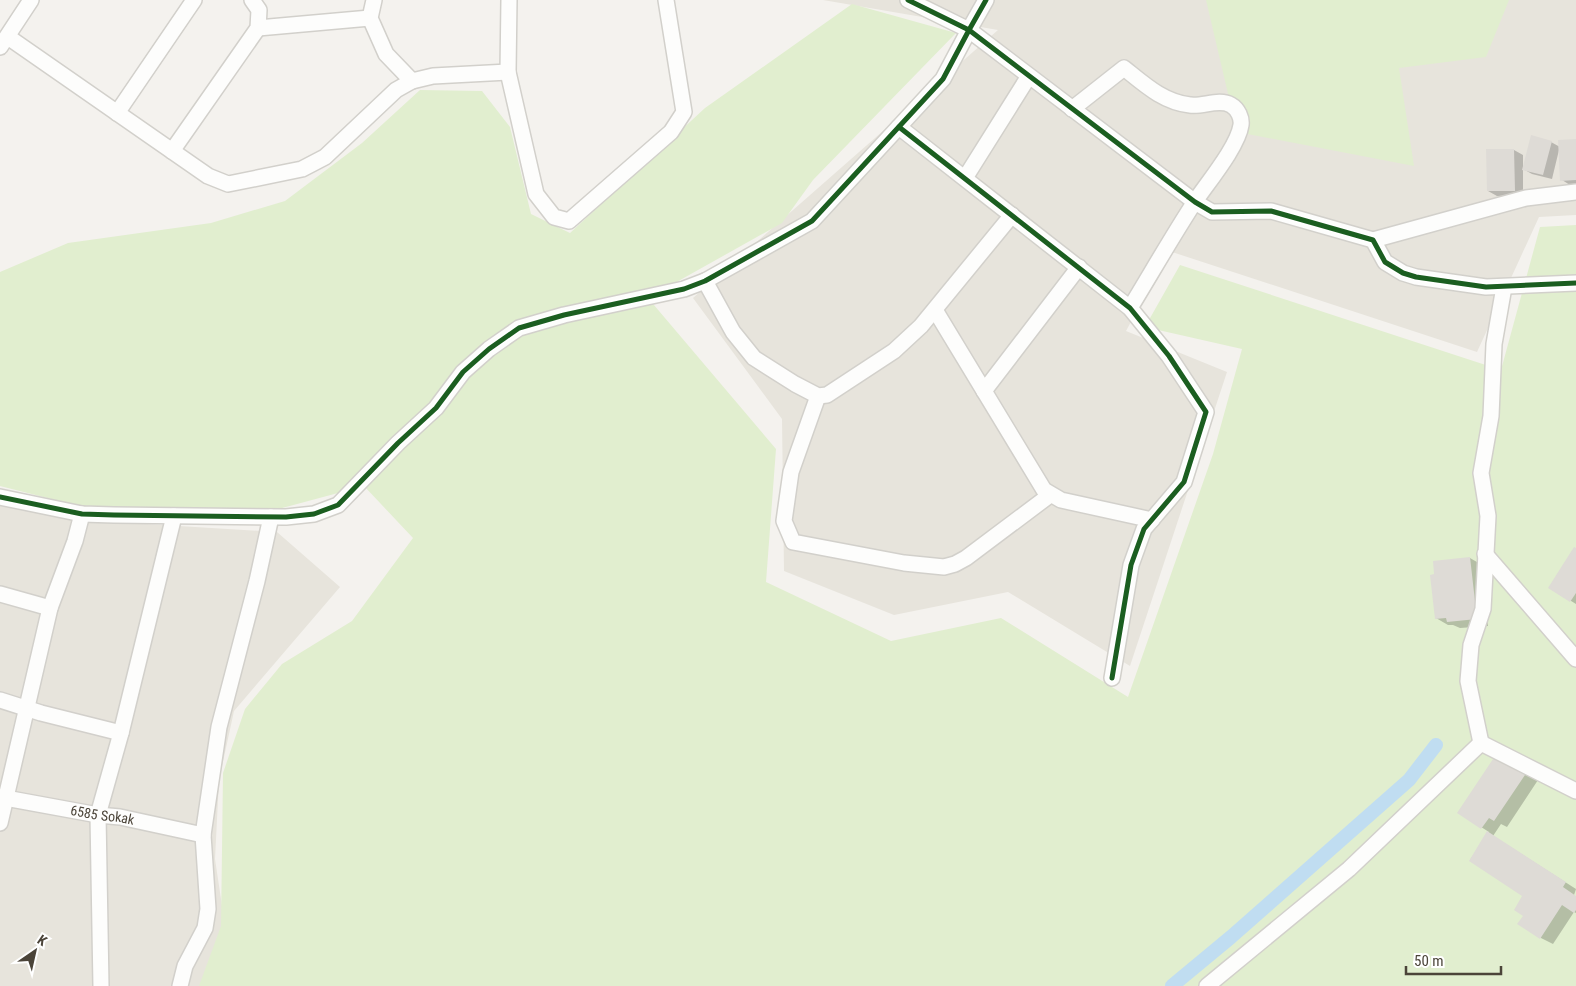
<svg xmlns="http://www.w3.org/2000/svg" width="1576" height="986" viewBox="0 0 1576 986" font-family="'Roboto Condensed',sans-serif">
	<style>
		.residential { fill: #e7e4dc }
		.green { fill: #e1eecf }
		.shadow { fill: #0003 }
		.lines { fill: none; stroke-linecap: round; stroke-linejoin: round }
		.canal { stroke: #c0ddf1; stroke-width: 14 }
		.building { fill: #dedbd6 }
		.minor-casing { stroke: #d2d0cb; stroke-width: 18 }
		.minor { stroke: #fdfdfc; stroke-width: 15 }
		.cycleway-casing { stroke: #fff; stroke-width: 8 }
		.cycleway { stroke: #1b5e20; stroke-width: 5 }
		.labels { text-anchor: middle; stroke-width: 4.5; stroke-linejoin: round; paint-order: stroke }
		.street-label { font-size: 14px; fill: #4b4439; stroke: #fff }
	</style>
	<rect width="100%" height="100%" fill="#f4f2ee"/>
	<g class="residential">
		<path d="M823 0H1576V215L1539 217 1477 352 1169 251 1126 331 1227 372 1130 666 1008 592 894 615 784 571 782 419 693 298 998 30Z"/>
		<path d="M0 505 65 519 277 532 340 587 234 711 219 780 215 859 234 986H0Z"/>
	</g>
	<g class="green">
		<path d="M1206 0H1509L1486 57 1399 68 1414 166 1237 132Z"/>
		<path d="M852 4 956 33 813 180 782 223 648 298 776 449 766 582 891 641 1001 618 1128 697 1213 454 1242 349 1145 327 1180 265 1501 370 1540 227 1576 225V986H199L221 926 223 773 245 709 282 664 352 621 413 538 364 486 260 514 83 507 0 486V272L68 243 211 223 285 201 362 143 420 90 482 91 510 127 531 214 570 233 705 108Z"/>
	</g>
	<g class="shadow">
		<path d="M1576 140V185H1570L1562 180 1559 150 1552 179 1532 174 1523 169V195L1497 196 1488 191 1514 150 1523 155V168L1551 142 1560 147Z"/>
		<path d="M1576 549V604L1550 588Z"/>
		<path d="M1470 558 1482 565 1488 626 1460 628 1453 625H1448L1436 618Z"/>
		<path d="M1498 754 1538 780 1507 827 1501 824 1493 836 1576 889 1574 895 1576 897V913L1574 912 1553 944 1541 938 1525 915 1524 895 1470 860 1489 832 1459 813Z"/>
	</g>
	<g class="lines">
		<path class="canal" d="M1172 986 1231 937 1409 780 1436 745"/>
	</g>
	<g class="building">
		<path d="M1531 135 1552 141 1543 175 1522 170Z"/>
		<path d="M1576 139V180L1560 181 1558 140Z"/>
		<path d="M1486 149H1514L1515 191H1487Z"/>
		<path d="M1574 547 1576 548V593L1570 602 1548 588Z"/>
		<path d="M1470 557 1477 619 1447 622 1446 618 1435 619 1430 575 1434 574 1433 561Z"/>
		<path d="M1497 753 1527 772 1494 821 1489 818 1481 829 1457 813Z"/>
		<path d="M1487 831 1566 882 1563 887 1576 896V910L1574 913 1562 905 1540 939 1517 924 1523 916 1514 910 1522 896 1469 861Z"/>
	</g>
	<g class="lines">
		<g class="minor-casing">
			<g id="minor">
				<path d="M374 0 370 18 386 54 412 81"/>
				<path d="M509 0 508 72 536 194 554 217 569 221 671 132 684 112 666 0"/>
				<path d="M986 0 969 30 1195 202 1212 212 1271 211 1373 240 1385 262 1403 273 1416 277 1486 287 1576 283"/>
				<path d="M258 28 370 18"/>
				<path d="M8 37 208 176 228 184 302 169 325 157 396 90 412 81 433 76 508 72"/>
				<path d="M0 47 31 0"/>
				<path d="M1072 109 1124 68C1144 84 1163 102 1190 105 1203 107 1219 98 1231 105 1238 109 1242 118 1241 125 1238 146 1209 181 1196 200 1173 235 1152 272 1130 308"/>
				<path d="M117 113 194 0"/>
				<path d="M899 127 1130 308 1169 356 1206 412 1184 482 1144 529 1131 565 1112 678"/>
				<path d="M172 151 258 28 259 10 252 0"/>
				<path d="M965 178 1029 76"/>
				<path d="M1373 240 1526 198 1576 192"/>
				<path d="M705 281 733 332 754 358 795 384 818 396 827 395 894 351 921 326 1012 215"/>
				<path d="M935 310 1044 490 1061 500 1152 520"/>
				<path d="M984 391 1079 267"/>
				<path d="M818 396 791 472 784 521 793 542 904 563 944 567 955 564 966 558 1050 495"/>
				<path d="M0 497 82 514 114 515 286 517 314 514 338 505 398 443 436 408 463 372 489 349 519 328 564 315 684 289 705 281 812 221 943 79 969 30 908 0"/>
				<path d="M1485 554 1576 659"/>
				<path d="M0 594 50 608"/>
				<path d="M0 700 41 713 121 733"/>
				<path d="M1481 743 1468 681 1471 645 1483 609 1488 516 1481 473 1491 416 1494 344 1504 287"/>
				<path id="s1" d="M0 797 98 815 120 817 203 835"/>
				<path d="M0 823 50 608 75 541 82 514"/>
				<path d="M101 986 98 815 121 733 174 516"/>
				<path d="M180 986 185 966 205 928 208 909 203 835 219 727 257 581 271 517"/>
				<path d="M1207 986 1349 869 1481 743 1576 791"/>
			</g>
		</g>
		<use href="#minor" class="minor"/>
		<g class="cycleway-casing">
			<g id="cycleway">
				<path d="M986 0 969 30 1195 202 1212 212 1271 211 1373 240 1385 262 1403 273 1416 277 1486 287 1576 283"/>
				<path d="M899 127 1130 308 1169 356 1206 412 1184 482 1144 529 1131 565 1112 678"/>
				<path d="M0 497 82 514 114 515 286 517 314 514 338 505 398 443 436 408 463 372 489 349 519 328 564 315 684 289 705 281 812 221 943 79 969 30 908 0"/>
			</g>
		</g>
		<use href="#cycleway" class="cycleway"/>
	</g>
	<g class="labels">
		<g class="street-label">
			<text dy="5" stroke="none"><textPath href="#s1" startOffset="104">6585 Sokak</textPath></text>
		</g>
	</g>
	<g transform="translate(35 951) rotate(34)" stroke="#ffffff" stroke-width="4" paint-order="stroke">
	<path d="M0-4L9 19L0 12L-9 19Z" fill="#4b4439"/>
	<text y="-8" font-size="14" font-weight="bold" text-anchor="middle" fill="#4b4439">K</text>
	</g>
	<path d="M1406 966v8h95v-8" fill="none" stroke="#4b4439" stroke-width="2.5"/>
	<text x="1414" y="966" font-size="15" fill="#4b4439" stroke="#ffffff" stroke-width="4" paint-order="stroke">50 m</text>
</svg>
